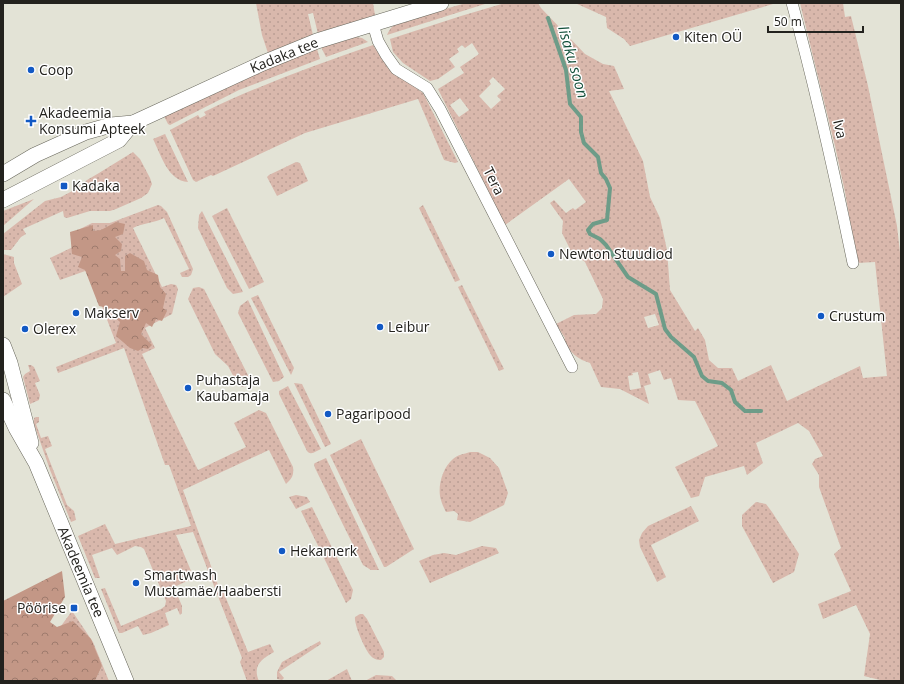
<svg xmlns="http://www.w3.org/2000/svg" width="904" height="684" viewBox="0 0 904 684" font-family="'Open Sans',sans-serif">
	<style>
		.grass { fill: url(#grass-dots); fill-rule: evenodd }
		.forest { fill: url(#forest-crowns) }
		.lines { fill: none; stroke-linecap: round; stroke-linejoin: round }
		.stream { stroke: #6d9c88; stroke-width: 4 }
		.street-casing { stroke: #66655a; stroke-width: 12 }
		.secondary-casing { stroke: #66655a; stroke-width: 16 }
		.street { stroke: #fff; stroke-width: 11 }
		.secondary { stroke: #fff; stroke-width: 15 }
		.poi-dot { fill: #1259c4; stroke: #fff; stroke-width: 1.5 }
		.labels { text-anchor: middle; stroke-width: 3; stroke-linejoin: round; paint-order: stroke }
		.poi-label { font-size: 14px; fill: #23221e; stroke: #fff; text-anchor: start }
		.street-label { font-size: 14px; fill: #23221e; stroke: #fff }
		.water-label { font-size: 15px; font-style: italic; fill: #124f3a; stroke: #fff }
	</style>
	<defs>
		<pattern id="grass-dots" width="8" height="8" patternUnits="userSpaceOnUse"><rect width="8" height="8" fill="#d9b8ac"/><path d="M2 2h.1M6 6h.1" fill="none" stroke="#ba9e94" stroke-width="1.8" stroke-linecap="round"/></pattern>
		<pattern id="forest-crowns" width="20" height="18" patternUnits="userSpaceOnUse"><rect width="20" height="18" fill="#c39786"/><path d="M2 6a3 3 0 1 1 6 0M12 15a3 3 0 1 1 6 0" fill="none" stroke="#9e7b6d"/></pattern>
	</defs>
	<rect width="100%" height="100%" fill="#e3e3d6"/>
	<g class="grass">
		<path d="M256 3H373L375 15 318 34 313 13 308 14 313 35 268 53 262 35Z"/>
		<path d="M466 3H488L387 35C390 28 393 25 400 22Z"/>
		<path d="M505 3H538L541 8 585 54 603 64 614 66 624 89 609 91 643 161 650 197 660 218 667 250 670 290 695 331 698 328 705 340 709 360 718 368H732L738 381 771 365 787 401 860 366 863 378 887 376 875 262 857 263 845 192 835 146 800 3H843L845 17 851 16 868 86 897 226 901 262V681H884L864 676 870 634 856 605 823 619 818 604 851 591 834 554 841 548 819 487V475L812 464 815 459 823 456 809 431 798 423 756 443 763 463 747 475 744 466 705 477 699 496 691 498 675 467 718 446 695 401 678 400 671 378 664 380 660 370 648 374 651 384 644 386 649 404 620 389 601 387 590 363C575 358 572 353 563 341L565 338 556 324 574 315 596 314 602 308 603 299 585 262 580 258 575 259 562 233 563 221 550 203 554 200 566 213 573 208 575 210 586 202 569 179 505 225 438 89 464 73 460 67 479 54 472 43 465 48 462 45 457 49 459 52 449 59 455 67 438 79 430 81 403 63 393 52 390 39 461 16ZM493 77 505 89 497 96 501 100 491 109 479 96 491 84 489 81ZM460 98 469 110 459 117 450 105ZM655 314 659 325 648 328 644 317ZM638 372 641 388 630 390 628 376 633 375 632 373Z"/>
		<path d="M575 3H773V4L630 46 624 39 607 28 606 17Z"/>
		<path d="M356 37 362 38 368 42 326 57 321 47Z"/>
		<path d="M373 45 388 68 423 93 458 162 455 163 444 160 418 99 305 133 213 176 211 175 196 182 193 180 170 130 198 115 200 118 206 115 204 112C259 85 316 65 373 45Z"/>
		<path d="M317 49 320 59 239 90 170 125 168 124 164 116 247 77Z"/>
		<path d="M165 134 188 182C168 181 161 155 153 139Z"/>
		<path d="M133 152 140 159 150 178 152 184 148 193 141 198 116 209 110 211H90L67 218 64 217 63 211 23 229 26 234 21 237 11 250H3V234L45 201 61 197 76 189 87 180 99 173Z"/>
		<path d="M296 162 300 163 308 181 277 196 267 177 269 175Z"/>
		<path d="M34 199 3 226V211Z"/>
		<path d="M158 205 161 206 167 212 193 269 191 275 188 277H182L180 273 189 269 164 218C154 223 143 223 133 228L162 287 171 284 176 285 178 289 172 314 145 328 155 348 142 354 198 470 246 447 234 423 259 410 266 413 293 467C294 475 292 479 286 484L269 450 183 490 218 585 221 586 248 652 270 644 274 652C262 659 252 665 259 681H247L240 662 242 658 193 532 176 535 194 578 174 587 182 606V613L180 615 177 608 165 613 169 625 151 633 143 635 138 626 122 633H119L101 589 105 588 121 626 161 609 165 606 166 601 144 549 141 547 135 546 117 555 112 548 92 555 100 578H95L78 536 105 524 115 544 191 526 169 465H165L124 348 58 373 56 367 116 343 88 270 60 280 50 258 75 246 70 234 92 223H110Z"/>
		<path d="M423 205 460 280 455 282 419 208Z"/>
		<path d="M227 208 264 282 249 289 212 216Z"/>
		<path d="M202 211 243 292 233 294 227 288 198 228 199 215Z"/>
		<path d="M3 254 14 257V263L22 284 3 297Z"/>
		<path d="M462 285 504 369 499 371 458 287Z"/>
		<path d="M199 287 204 289 251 381C249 387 242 388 238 385L228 366 215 354 188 299 193 288Z"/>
		<path d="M258 295 294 368 291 375 251 298Z"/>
		<path d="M248 300 284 377 279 381 273 382 238 313 240 306Z"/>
		<path d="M28 365H31L34 367 40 381 35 383 40 395 39 400 30 404 23 377 25 374 30 371Z"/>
		<path d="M294 383 302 384 331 444 325 447Z"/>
		<path d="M288 386 321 449C316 451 311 456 307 451L279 394V391Z"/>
		<path d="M36 417H39V422L36 424 41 438 48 436 52 446 45 449 67 505 74 511 76 520 71 522 50 470 34 424V418Z"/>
		<path d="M361 439 414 549 386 567H384L330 455Z"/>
		<path d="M470 452H478L490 458 499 468 508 493 504 505 470 522 457 520 458 514 454 511 446 512C444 508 442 504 441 500 437 488 442 468 453 459 457 455 464 454 470 452Z"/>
		<path d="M326 458 379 570H371L363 565 315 468 314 464 315 463Z"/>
		<path d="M296 495 307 497 310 502 296 509 289 497Z"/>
		<path d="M756 502 766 504 772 512 799 554 794 572 773 583 742 526V515Z"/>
		<path d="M691 506 699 521 651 545 666 577 657 582 640 547 639 540 642 533 648 526Z"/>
		<path d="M312 507 353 590 351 599 346 603 301 511Z"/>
		<path d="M482 546 496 548 499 553 430 583 419 561 433 555 444 553 456 555Z"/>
		<path d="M72 611 93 642 109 681H95L102 666 61 626Z"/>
		<path d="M360 614H363L367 619 384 652V657L381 660C377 660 373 659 370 655 365 649 354 625 355 617Z"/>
		<path d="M320 641 321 644 279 672 284 678 282 680 277 679V672L282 662Z"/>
		<path d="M347 669 352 681H326Z"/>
		<path d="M376 675 392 676 397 681H365Z"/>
	</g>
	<g class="forest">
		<path d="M116 222 125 224 123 234 115 237 122 244 121 251 115 255 120 259 121 271H125V256L130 253 144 261 147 270 158 275 160 287 166 294 163 308 167 311 162 321 156 319 152 327 146 323 141 334 152 345 148 349 143 348 138 351 130 348 116 336 120 322 116 318 117 310 99 306 85 270 78 267 82 257 72 254 70 232 93 225V231L101 230Z"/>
		<path d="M62 571 65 597 50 622 57 627 73 621 91 639 102 666 95 681H3V601Z"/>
	</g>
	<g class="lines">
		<path class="stream" d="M548 18 566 70 570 104 581 117V132L584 143 598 157 601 173 606 179 610 188 607 220 593 224 588 230 590 234 600 239 606 245 628 277 656 294 665 329 671 337 694 357 702 376 708 381 722 383 731 390 735 402 745 411H761"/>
		<g class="street-casing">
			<g id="street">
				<path d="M792 3C816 89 835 176 853 263"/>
				<path d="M373 24 378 41 386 55 396 69 427 88 440 109 572 367"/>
			</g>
		</g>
		<g class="secondary-casing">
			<g id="secondary">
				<path d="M3 174 35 155 86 132 111 125 133 123 263 63 317 41 441 3"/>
				<path d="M3 200 119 140 133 123"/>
				<path d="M3 345 10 363 31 443"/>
				<path d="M3 400 16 428 36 463 126 681"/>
			</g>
		</g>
		<use href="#street" class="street"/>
		<use href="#secondary" class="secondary"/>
	</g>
	<g class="poi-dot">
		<circle cx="676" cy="37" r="4"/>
		<circle cx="31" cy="70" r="4"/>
		<path d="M29 115h4v4h4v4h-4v4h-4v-4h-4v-4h4z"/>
		<rect x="60" y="182" width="8" height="8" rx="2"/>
		<circle cx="551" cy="254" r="4"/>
		<circle cx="76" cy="313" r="4"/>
		<circle cx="821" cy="316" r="4"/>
		<circle cx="380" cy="327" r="4"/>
		<circle cx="25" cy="329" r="4"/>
		<circle cx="188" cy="388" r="4"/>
		<circle cx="328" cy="414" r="4"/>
		<circle cx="282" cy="551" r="4"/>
		<circle cx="136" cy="583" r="4"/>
		<rect x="70" y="604" width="8" height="8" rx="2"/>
	</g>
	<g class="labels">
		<g class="poi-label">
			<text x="684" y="42">Kiten OÜ</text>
			<text x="39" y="75">Coop</text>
			<text x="39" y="118">Akadeemia<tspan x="39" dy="16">Konsumi Apteek</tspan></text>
			<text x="72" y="191">Kadaka</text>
			<text x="559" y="259">Newton Stuudiod</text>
			<text x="84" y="318">Makserv</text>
			<text x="829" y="321">Crustum</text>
			<text x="388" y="332">Leibur</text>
			<text x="33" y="334">Olerex</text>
			<text x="196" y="385">Puhastaja<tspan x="196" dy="16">Kaubamaja</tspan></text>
			<text x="336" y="419">Pagaripood</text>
			<text x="290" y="556">Hekamerk</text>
			<text x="144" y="580">Smartwash<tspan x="144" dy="16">Mustamäe/Haabersti</tspan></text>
			<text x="66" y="613" text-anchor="end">Pöörise</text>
		</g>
		<g class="street-label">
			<text transform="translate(284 55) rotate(-22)" y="5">Kadaka tee</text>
			<text transform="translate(840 129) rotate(77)" y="5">Iva</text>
			<text transform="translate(494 181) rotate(63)" y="5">Tera</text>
			<text transform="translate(81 572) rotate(67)" y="5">Akadeemia tee</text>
		</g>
		<g class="water-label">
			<text transform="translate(573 62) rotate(74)" y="5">Iisaku soon</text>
		</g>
	</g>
	<rect width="904" height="684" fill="none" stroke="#23221e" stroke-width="8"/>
	<path d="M768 26v6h95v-6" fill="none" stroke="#23221e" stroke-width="2"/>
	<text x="774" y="26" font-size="12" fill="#23221e" stroke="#ffffff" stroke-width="3" paint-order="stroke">50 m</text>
</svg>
